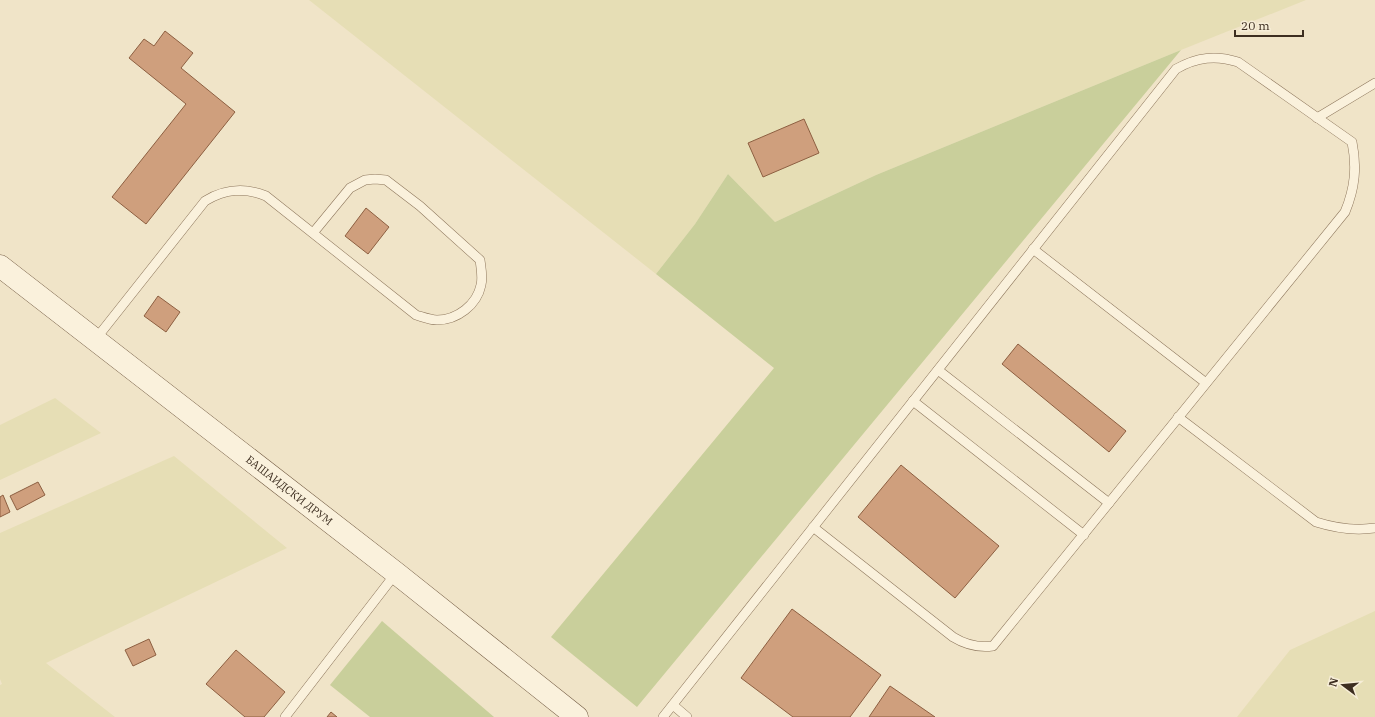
<svg xmlns="http://www.w3.org/2000/svg" width="1375" height="717" viewBox="0 0 1375 717" font-family="'IBM Plex Serif',serif">
	<style>
		.farmland { fill: #e6deb5 }
		.green { fill: #c9cf9b }
		.building { fill: #cf9f7d; stroke: #8d5f41 }
		.lines { fill: none; stroke-linecap: round; stroke-linejoin: round }
		.lane-casing { stroke: #8d765c; stroke-width: 10 }
		.secondary-casing { stroke: #6f573f; stroke-width: 23 }
		.lane { stroke: #faf1dc; stroke-width: 9 }
		.secondary { stroke: #faf1dc; stroke-width: 22 }
		.labels { text-anchor: middle; stroke-width: 3; stroke-linejoin: round; paint-order: stroke }
		.street-label { font-size: 11px; fill: #3d2e20; stroke: #f7eed8 }
	</style>
	<rect width="100%" height="100%" fill="#f0e4c8"/>
	<g class="farmland">
		<path d="M309 0H1306L1181 50 876 175 775 222 728 174 695 224 656 274Z"/>
		<path d="M55 398 101 433 0 480V425Z"/>
		<path d="M174 456 287 548 46 663 115 717H0V685L2 684 0 679V533Z"/>
		<path d="M1375 611V717H1237L1290 650Z"/>
	</g>
	<g class="green">
		<path d="M1181 50 637 707 551 637 774 368 656 274 695 224 728 174 775 222 876 175Z"/>
		<path d="M382 621 494 717H370L330 685Z"/>
	</g>
	<g class="building">
		<path d="M165 31 193 53 181 68 235 112 146 224 112 197 186 104 129 58 144 39 154 46Z"/>
		<path d="M804 119 819 153 763 177 748 143Z"/>
		<path d="M366 208 389 227 368 254 345 236Z"/>
		<path d="M158 296 180 312 166 332 144 316Z"/>
		<path d="M1018 344 1126 431 1109 452 1002 364Z"/>
		<path d="M901 465 999 546 955 598 858 517Z"/>
		<path d="M38 482 45 495 17 510 10 496Z"/>
		<path d="M3 495 10 512 0 517V497Z"/>
		<path d="M792 609 881 675 850 717H793L741 678Z"/>
		<path d="M149 639 156 655 133 666 125 650Z"/>
		<path d="M236 650 285 692 264 717H245L206 684Z"/>
		<path d="M890 686 935 717H869Z"/>
		<path d="M331 712 337 717H327Z"/>
	</g>
	<g class="lines">
		<g class="lane-casing">
			<g id="lane">
				<path d="M1317 118 1375 83"/>
				<path d="M1033 249 1206 383"/>
				<path d="M95 340 205 201C225 189 244 187 266 196L416 315C423 317 430 320 437 320 457 320 477 305 481 285 483 277 481 268 480 260L420 206 386 180 375 179 365 180 350 188 313 233"/>
				<path d="M938 370 1109 503"/>
				<path d="M913 401 1084 535"/>
				<path d="M1178 417 1316 522C1335 528 1355 531 1375 528"/>
				<path d="M673 705 687 717"/>
				<path d="M285 717 396 573"/>
				<path d="M663 717 1176 69C1197 57 1216 55 1238 62L1352 142C1357 167 1355 188 1345 212L993 646C978 648 966 645 953 637L813 527"/>
			</g>
		</g>
		<g class="secondary-casing">
			<g id="secondary">
				<path id="s1" d="M0 266 396 573 577 717"/>
			</g>
		</g>
		<use href="#lane" class="lane"/>
		<use href="#secondary" class="secondary"/>
	</g>
	<g class="labels">
		<g class="street-label">
			<text dy="4" stroke="none"><textPath href="#s1" startOffset="366">БАШАИДСКИ ДРУМ</textPath></text>
		</g>
	</g>
	<g transform="translate(1343 685) rotate(286)" stroke="#f7eed8" stroke-width="3" paint-order="stroke">
	<path d="M0-3L7 15L0 10L-7 15Z" fill="#3d2e20"/>
	<text y="-6" font-size="11" font-weight="bold" text-anchor="middle" fill="#3d2e20">N</text>
	</g>
	<path d="M1235 30v6h68v-6" fill="none" stroke="#3d2e20" stroke-width="2"/>
	<text x="1241" y="30" font-size="12" fill="#3d2e20" stroke="#f7eed8" stroke-width="3" paint-order="stroke">20 m</text>
</svg>
